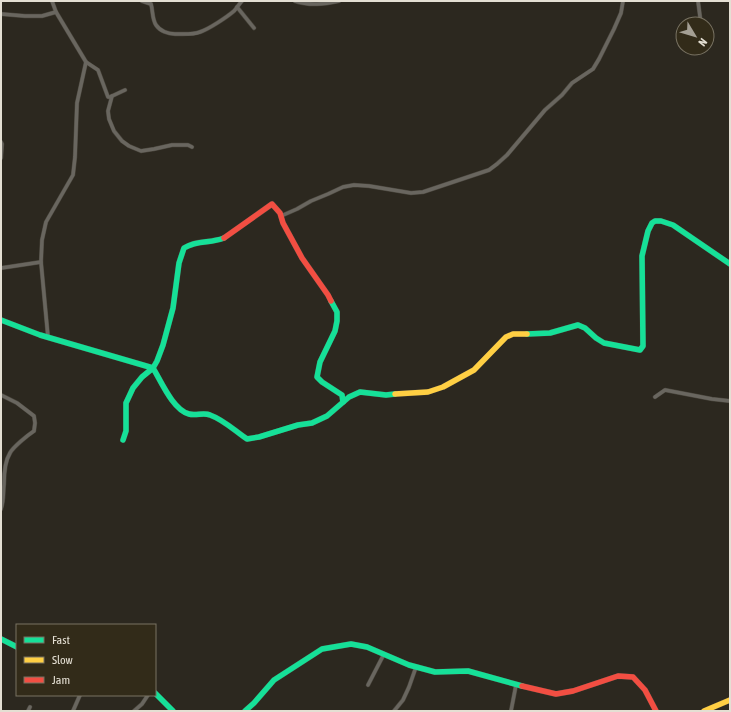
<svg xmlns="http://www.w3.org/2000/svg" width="731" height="712" viewBox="0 0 731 712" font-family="'Asap Condensed',sans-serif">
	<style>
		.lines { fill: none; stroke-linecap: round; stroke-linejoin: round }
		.street-casing { stroke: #4a463d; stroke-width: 4.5 }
		.fast-casing { stroke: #4a463d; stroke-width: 6 }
		.slow-casing { stroke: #4a463d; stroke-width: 6 }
		.jam-casing { stroke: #4a463d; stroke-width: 6 }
		.street { stroke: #69665f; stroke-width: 3.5 }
		.fast { stroke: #16e098; stroke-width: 5.5 }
		.slow { stroke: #ffcf43; stroke-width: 5.5 }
		.jam { stroke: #f24e42; stroke-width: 5.5 }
	</style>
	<rect width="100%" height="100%" fill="#2c281f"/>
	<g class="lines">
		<g class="street-casing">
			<g id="street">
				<path d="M52 1 56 12 86 62 98 70 108 97H110L125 90"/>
				<path d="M142 1 151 4C153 11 152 19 156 25 160 31 168 34 175 34 183 34 192 35 200 32 209 29 227 17 234 11 237 8 239 4 242 1"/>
				<path d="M295 1C310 6 324 4 339 1"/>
				<path d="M698 1 701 24"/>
				<path d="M237 7 254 28"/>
				<path d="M1 14 25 16H42L56 12"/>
				<path d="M112 96 108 111 109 119 114 131 122 141 129 146 141 151 154 149 172 145H188L192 147"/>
				<path d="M1 142 2 144 1 158"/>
				<path d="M281 216 297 209 311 201 328 194 343 187 354 185 369 186 411 193 423 192 489 170 497 164 507 155 545 110 562 95 572 83 593 69 599 59 614 29 621 13 623 1"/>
				<path d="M1 268 8 267 41 262"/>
				<path d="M48 337 41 262 42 240 46 222 73 175 75 157 77 103 86 62"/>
				<path d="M1 395 17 403 34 416 35 423 34 431C28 435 13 447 10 453 5 461 4 474 4 484 3 492 4 500 1 509"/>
				<path d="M655 397 665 390 712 399 730 401"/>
				<path d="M368 685 384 654"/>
				<path d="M28 711 30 707"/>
				<path d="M73 711 80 695"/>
				<path d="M134 711 142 704 148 695"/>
				<path d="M394 711 403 700 409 687 416 667"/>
				<path d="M511 711 516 685"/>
			</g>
		</g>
		<g class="fast-casing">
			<g id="fast">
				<path d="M331 301 337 312V321L335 331 320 362 317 377 322 382 342 395 343 402"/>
				<path d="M1 320 40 335 153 368 157 361 163 345 173 308 179 263 184 248C199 239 209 244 224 238"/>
				<path d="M527 334 550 333 578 325 585 328 596 338 604 343 640 350 643 346 642 256 648 231 652 223 655 221H661L673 225 730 264"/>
				<path d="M123 440 126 431V403L133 388 142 377 153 368C161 381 173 410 189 414 196 416 204 412 210 415 224 420 235 431 247 439L259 437 298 425 312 423 327 416 349 397 360 392 386 395 395 394"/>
				<path d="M1 639 17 647"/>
				<path d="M155 693 173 711"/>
				<path d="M245 711 254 703 274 680 322 649 351 644 367 647 409 665 435 672 468 671 522 686"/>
			</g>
		</g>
		<g class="slow-casing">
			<g id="slow">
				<path d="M395 394 428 392 443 387 474 370 506 337 513 334H527"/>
				<path d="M704 711 730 700"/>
			</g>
		</g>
		<g class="jam-casing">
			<g id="jam">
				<path d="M224 238 272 204 280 213 283 223 302 258 328 295 331 301"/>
				<path d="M522 686 556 694 573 691 618 676 633 677 645 690 656 711"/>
			</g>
		</g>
		<use href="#street" class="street"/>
		<use href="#fast" class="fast"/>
		<use href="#slow" class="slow"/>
		<use href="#jam" class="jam"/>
	</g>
	<rect width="731" height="712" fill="none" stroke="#e4dfd3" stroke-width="4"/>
	<rect x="16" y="624" width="140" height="72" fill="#322b19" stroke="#797363"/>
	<rect x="24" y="637" width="20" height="6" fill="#16e098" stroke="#797363"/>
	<text x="52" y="644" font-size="12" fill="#e4dfd3">Fast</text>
	<rect x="24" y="657" width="20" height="6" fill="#ffcf43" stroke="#797363"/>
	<text x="52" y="664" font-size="12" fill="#e4dfd3">Slow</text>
	<rect x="24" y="677" width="20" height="6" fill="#f24e42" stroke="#797363"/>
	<text x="52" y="684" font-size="12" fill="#e4dfd3">Jam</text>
	<g transform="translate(695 36) rotate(128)"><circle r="19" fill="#322b19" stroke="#797363"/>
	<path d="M0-3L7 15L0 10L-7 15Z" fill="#a49f94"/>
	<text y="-6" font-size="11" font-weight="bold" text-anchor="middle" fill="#e4dfd3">N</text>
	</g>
</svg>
